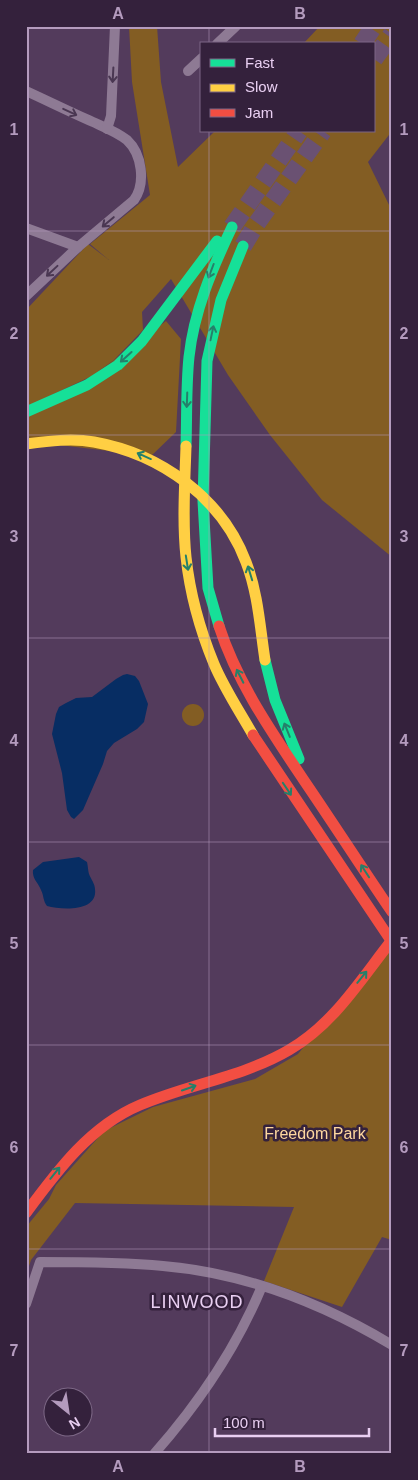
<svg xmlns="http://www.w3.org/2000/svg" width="418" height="1480" viewBox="0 0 418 1480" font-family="Helvetica,sans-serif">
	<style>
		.green { fill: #835d23 }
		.water { fill: #072d63 }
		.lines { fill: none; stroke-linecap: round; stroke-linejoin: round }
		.highway-tunnel { stroke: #6a5172; stroke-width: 18; stroke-dasharray: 18 9; stroke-linecap: butt }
		.street { stroke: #8e7a94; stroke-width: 10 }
		.fast { stroke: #16e098; stroke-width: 11 }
		.slow { stroke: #ffcf43; stroke-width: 11 }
		.jam { stroke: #f24e42; stroke-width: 11 }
		.oneway { stroke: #4a3752 }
		.oneway2 { stroke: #25806a }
		.grid { fill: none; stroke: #b49bbe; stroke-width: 1; stroke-opacity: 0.55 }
		.labels { text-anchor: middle; stroke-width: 5; stroke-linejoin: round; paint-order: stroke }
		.park-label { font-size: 16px; fill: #fed79f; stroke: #34213c }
		.neighbourhood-label { font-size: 18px; letter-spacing: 1px; fill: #e9cff2; stroke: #34213c }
		.neatline { fill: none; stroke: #b49bbe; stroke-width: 2 }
		.grid-label { font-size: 16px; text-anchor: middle; font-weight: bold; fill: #b49bbe }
	</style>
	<rect width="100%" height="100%" fill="#533b5c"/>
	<g class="green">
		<path d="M129 26H157L161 82 178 167 215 131H374V44H303L320 26H392V131L368 162 392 211V557L322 500 270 435 228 375 171 279 142 312 143 330 114 360 92 376 26 407V310L88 244 109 260 90 244 150 195 132 82Z"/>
		<path d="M166 321 181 339 176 432 151 456 26 441V416L56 404Z"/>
		<circle cx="193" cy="715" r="11"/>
		<path d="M392 937V1240L382 1237 342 1307 264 1281 294 1207 75 1203 31 1260 26 1275V1227L49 1199 56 1185 104 1131 153 1107 255 1079 298 1054Z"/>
	</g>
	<g class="water">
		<path d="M127 674 135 676 139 681 148 704 144 722 137 729 114 743 107 751 103 764 83 810 74 819 71 817 67 810 62 773 52 734 56 714 59 707 66 703 76 698 92 697 116 679 123 675Z"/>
		<path d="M79 857 87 862C88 866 88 871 89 874 91 879 95 884 95 889 98 912 62 910 47 906 43 901 44 896 41 890 38 882 32 879 33 870L43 862Z"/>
	</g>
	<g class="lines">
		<g class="highway-tunnel">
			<path d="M362 44 374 26"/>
			<path d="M374 59 392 34"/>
			<path d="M232 227 299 131"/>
			<path d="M243 246 257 223 323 131"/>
		</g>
		<g class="street">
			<path d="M217 44 236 26"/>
			<path d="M188 71 202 58"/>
			<path d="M26 91C48 101 70 112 93 122 104 127 117 132 127 140 142 154 146 183 134 200L78 247 26 296"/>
			<path d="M107 129 111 116 115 26"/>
			<path d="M26 228 78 247"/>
			<path d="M26 1304 40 1262C81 1262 122 1262 163 1266 244 1273 322 1303 392 1345"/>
			<path d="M154 1454C199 1403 236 1349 262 1286"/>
		</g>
		<g class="fast">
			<path d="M26 412 87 385 118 365 142 341 217 241"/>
			<path d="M186 446C187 416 186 386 189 357 194 311 212 269 232 227"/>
			<path d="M219 626 208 588 203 501 207 361 221 300 243 246"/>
			<path d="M265 660 275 700 299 759"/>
		</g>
		<g class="slow">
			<path d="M26 444C49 441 72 438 94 442 161 454 222 498 246 562 258 593 260 627 265 660"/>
			<path d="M186 446C185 482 182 520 186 557 190 594 200 630 214 664 224 688 240 712 253 735"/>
		</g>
		<g class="jam">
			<path d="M219 626C237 682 271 731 303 779 333 823 362 868 392 912"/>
			<path d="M253 735 392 942"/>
			<path d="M26 1213C57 1171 90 1126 140 1105 189 1084 243 1077 289 1050 334 1024 361 979 392 940"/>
		</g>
	</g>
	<defs><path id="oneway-shaft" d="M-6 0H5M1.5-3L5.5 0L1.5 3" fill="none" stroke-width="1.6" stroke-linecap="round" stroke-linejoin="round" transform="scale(1.25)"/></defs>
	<g class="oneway">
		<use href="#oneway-shaft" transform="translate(113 75) rotate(93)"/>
		<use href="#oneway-shaft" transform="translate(70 112) rotate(25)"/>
		<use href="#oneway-shaft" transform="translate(108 222) rotate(140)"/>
		<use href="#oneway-shaft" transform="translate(52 271) rotate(137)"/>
	</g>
	<g class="oneway2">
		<use href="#oneway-shaft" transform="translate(211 271) rotate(111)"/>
		<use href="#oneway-shaft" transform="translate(212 333) rotate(-78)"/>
		<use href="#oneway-shaft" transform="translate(126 357) rotate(138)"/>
		<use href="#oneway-shaft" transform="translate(187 400) rotate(92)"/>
		<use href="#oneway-shaft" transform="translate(144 456) rotate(-156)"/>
		<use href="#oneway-shaft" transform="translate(187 563) rotate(81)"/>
		<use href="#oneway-shaft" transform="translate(250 573) rotate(-107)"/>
		<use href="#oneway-shaft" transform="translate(240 676) rotate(-117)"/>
		<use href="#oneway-shaft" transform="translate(287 730) rotate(-112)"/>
		<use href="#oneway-shaft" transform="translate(287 789) rotate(56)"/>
		<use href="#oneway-shaft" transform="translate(365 871) rotate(-123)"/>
		<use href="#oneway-shaft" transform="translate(362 977) rotate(-51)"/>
		<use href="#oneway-shaft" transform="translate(189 1088) rotate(-19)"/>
		<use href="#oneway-shaft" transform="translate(55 1173) rotate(-51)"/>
	</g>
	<path class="grid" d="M209 26V44M209 131V1454M26 231H392M26 435H392M26 638H392M26 842H392M26 1045H392M26 1249H392"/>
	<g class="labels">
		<g class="park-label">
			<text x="315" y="1139">Freedom Park</text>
		</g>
		<g class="neighbourhood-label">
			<text x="197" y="1308">LINWOOD</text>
		</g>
	</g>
	<rect width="418" height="1480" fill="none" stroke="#34213c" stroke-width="55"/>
	<rect x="200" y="42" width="175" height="90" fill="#34213c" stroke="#7c6785"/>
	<rect x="210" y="59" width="25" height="8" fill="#16e098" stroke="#7c6785"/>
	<text x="245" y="68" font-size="15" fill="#e9cff2">Fast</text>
	<rect x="210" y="84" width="25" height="8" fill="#ffcf43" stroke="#7c6785"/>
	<text x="245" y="92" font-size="15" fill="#e9cff2">Slow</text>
	<rect x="210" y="109" width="25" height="8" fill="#f24e42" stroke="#7c6785"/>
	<text x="245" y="118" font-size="15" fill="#e9cff2">Jam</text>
	<g transform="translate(68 1412) rotate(150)"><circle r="24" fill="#34213c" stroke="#7c6785"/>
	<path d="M0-4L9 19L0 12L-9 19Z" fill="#b49bbe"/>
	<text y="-8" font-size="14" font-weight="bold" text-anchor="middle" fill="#e9cff2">N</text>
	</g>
	<path d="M215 1428v8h154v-8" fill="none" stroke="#e9cff2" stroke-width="2.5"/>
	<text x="223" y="1428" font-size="15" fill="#e9cff2" stroke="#34213c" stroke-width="4" paint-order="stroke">100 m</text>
	<rect x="28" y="28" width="362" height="1424" class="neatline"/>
	<g class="grid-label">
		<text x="118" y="19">A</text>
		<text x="300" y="19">B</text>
		<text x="14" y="135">1</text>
		<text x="404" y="135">1</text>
		<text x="14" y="339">2</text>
		<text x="404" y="339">2</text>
		<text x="14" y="542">3</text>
		<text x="404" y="542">3</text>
		<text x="14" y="746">4</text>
		<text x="404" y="746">4</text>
		<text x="14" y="949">5</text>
		<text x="404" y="949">5</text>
		<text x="14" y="1153">6</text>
		<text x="404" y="1153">6</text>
		<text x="14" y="1356">7</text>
		<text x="404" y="1356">7</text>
		<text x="118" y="1472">A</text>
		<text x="300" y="1472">B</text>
	</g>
</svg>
